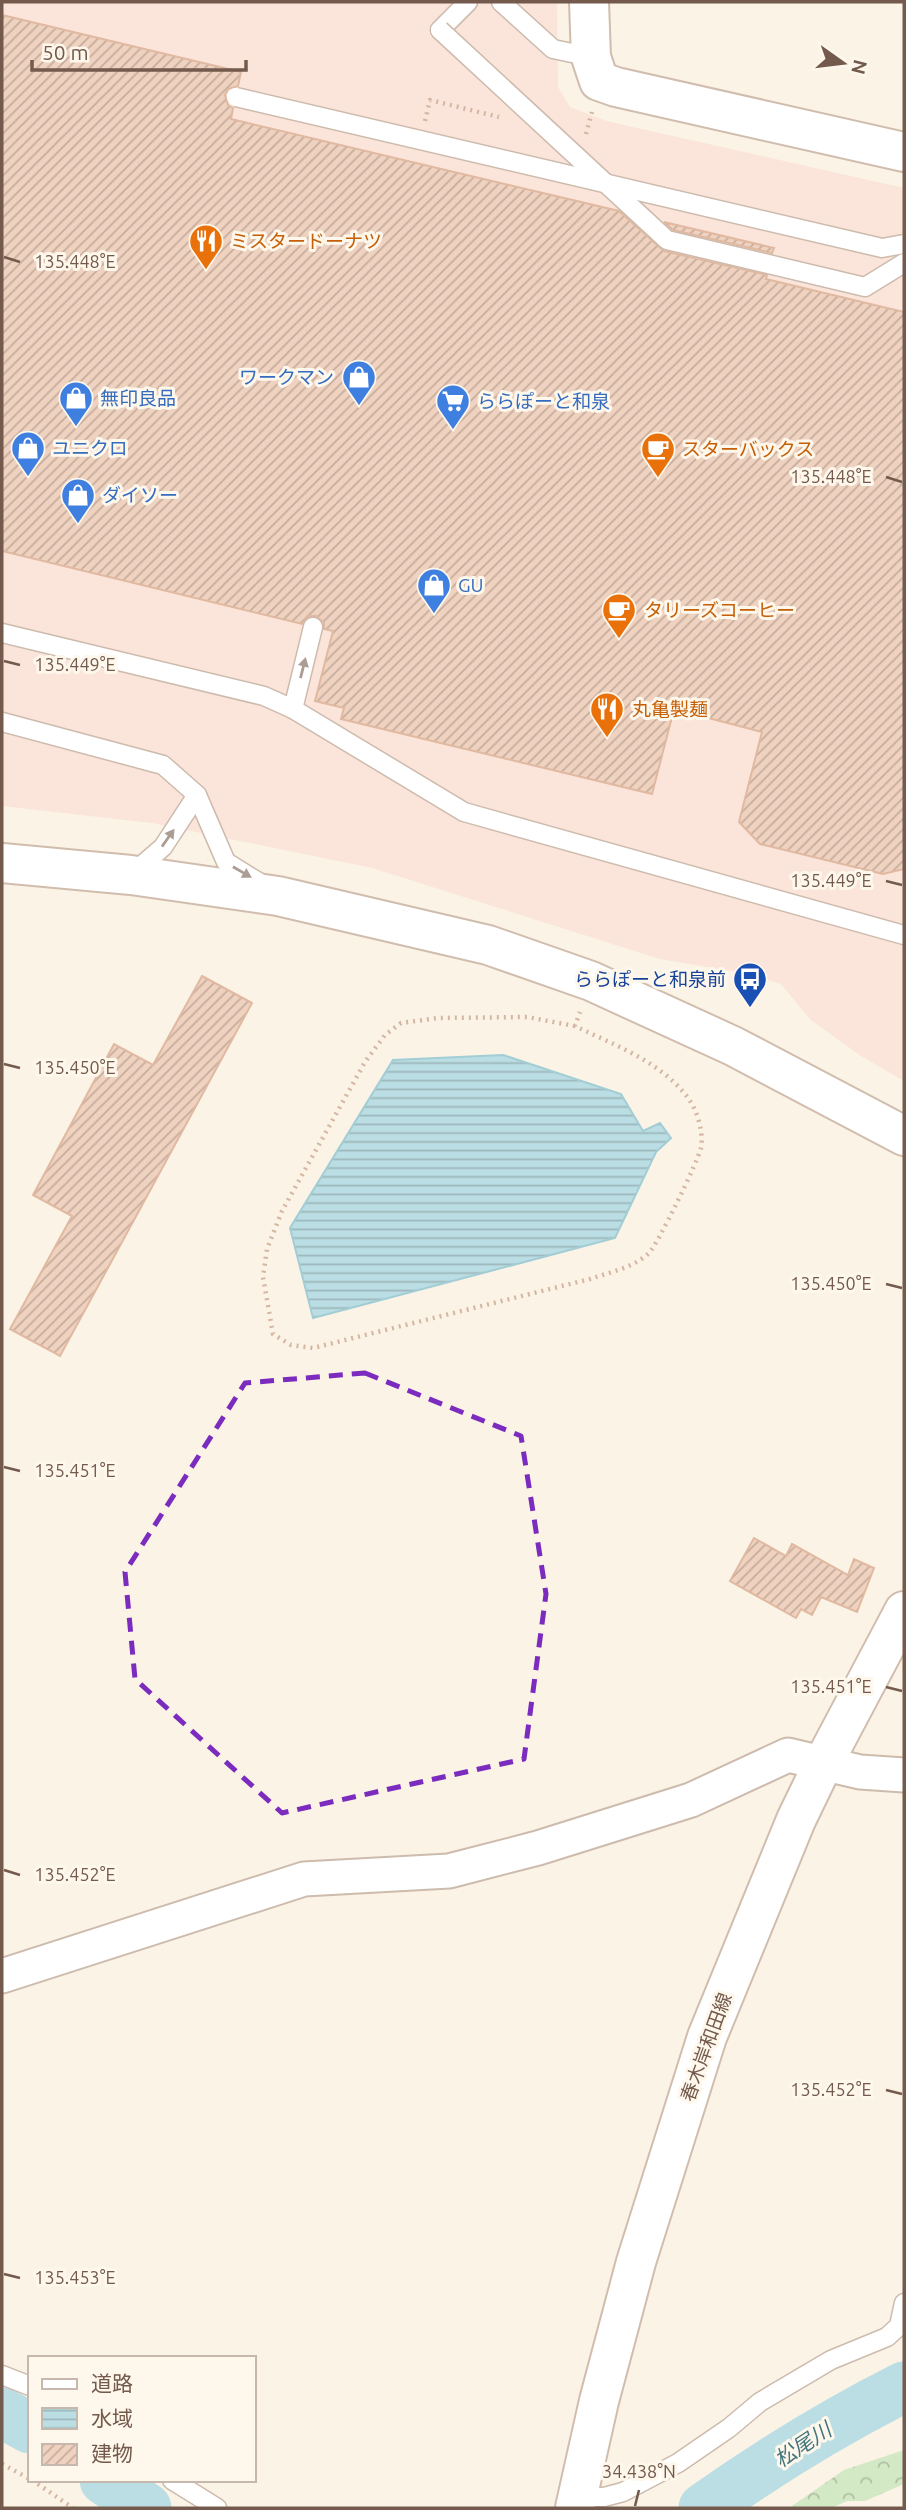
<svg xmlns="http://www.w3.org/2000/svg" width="906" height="2510" viewBox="0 0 906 2510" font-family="Ubuntu,'Noto Sans JP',sans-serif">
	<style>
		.commercial { fill: #fbe4da }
		.forest { fill: url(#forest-crowns) }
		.water { fill: url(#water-rules); stroke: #a2cdd5; stroke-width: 2 }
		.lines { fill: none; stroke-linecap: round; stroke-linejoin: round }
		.river { stroke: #bbdee4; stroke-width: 51 }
		.building { fill: url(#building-hatch); stroke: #e1b9a0; stroke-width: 2 }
		.lane-casing { stroke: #cdbbad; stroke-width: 21 }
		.street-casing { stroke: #cdbbad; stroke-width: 37 }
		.secondary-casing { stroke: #d1bdad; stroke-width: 42 }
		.path { stroke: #d4b6a2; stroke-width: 4.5; stroke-dasharray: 2 5; stroke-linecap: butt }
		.lane { stroke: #fff; stroke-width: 18 }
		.street { stroke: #fff; stroke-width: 33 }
		.secondary { stroke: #fff; stroke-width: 38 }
		.lane-bridge-casing { stroke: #cdbbad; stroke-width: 21; stroke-linecap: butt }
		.lane-bridge { stroke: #fff; stroke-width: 18 }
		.oneway { fill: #ab9c94 }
		.marked { fill: none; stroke: #7b2cbf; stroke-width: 5; stroke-dasharray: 14 9; stroke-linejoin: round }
		.ticks { fill: none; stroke: #735a4c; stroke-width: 2.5 }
		.labels { text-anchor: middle; stroke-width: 6; stroke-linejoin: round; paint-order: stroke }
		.food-label { font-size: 19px; fill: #c56008; stroke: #fef7ec; text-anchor: start }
		.shop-label { font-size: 19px; fill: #366cbe; stroke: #fef7ec; text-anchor: start }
		.transit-label { font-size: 19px; fill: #164399; stroke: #fef7ec; text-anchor: end }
		.street-label { font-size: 19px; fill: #735a4c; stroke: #fef7ec }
		.water-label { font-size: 21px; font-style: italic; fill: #43757f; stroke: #fef7ec }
		.ticks-label { font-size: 18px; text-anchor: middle; fill: #735a4c; stroke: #fef7ec; stroke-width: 6; stroke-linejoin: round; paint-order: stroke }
	</style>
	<defs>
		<pattern id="forest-crowns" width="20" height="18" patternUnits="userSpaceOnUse" patternTransform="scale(1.75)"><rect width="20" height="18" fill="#d3e8c5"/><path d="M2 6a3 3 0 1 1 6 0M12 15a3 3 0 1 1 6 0" fill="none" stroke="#b0bfa2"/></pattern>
		<pattern id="water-rules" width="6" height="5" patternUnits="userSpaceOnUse" patternTransform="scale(1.75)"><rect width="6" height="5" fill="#bbdee4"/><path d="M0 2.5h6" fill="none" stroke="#9cb7bb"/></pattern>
		<pattern id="building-hatch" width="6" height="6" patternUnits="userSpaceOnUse" patternTransform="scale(1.75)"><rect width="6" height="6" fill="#efd2bf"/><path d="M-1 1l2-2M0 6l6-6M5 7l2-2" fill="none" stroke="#c6ad9d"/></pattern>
	</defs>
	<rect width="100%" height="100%" fill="#fbf3e6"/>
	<path class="commercial" d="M2 2H557L558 87 570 107 606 121 904 188V1081L861 1056 811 1020 781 984 744 973 660 959 372 868 152 823 2 806Z"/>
	<path class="forest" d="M904 2450V2484L865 2501H847L831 2508H789L844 2470Z"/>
	<path class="water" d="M503 1055 621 1094 643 1131 660 1123 671 1138 656 1152 615 1238 313 1318 290 1228 393 1060Z"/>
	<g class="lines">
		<g class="river">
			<path d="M2 2413 30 2428"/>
			<path d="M105 2480 146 2508"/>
			<path d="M704 2508C768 2463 834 2422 904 2387"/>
		</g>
	</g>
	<g class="building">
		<path d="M2 15 241 72 238 86 228 89 225 95 228 105 233 108 231 119 619 211 664 251 767 275 766 279 904 312V869L883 874 760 844 739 822 762 732 674 709 652 794 341 719 344 708 315 701 333 631 324 629V623L316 616H309L302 624 2 551Z"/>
		<path d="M664 222 774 248 772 253 673 230Z"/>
		<path d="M202 976 252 1003 60 1356 10 1329 72 1216 33 1195 114 1044 153 1065Z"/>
		<path d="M754 1538 786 1556 792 1544 848 1575 854 1559 874 1568 857 1612 821 1597 812 1615 801 1609 796 1618 730 1581Z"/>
	</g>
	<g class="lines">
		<g class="lane-casing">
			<g id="lane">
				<path d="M501 2 553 49 591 57"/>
				<path d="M440 30 468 2"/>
				<path d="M2 633 264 696 293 709 464 812 904 935"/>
				<path d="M293 709 313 627"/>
				<path d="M2 722 163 765 197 795 226 862 260 883"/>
				<path d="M133 873 163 847 197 795"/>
				<path d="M2 2375 30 2386"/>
				<path d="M172 2480 217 2508"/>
				<path d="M578 2497H604L623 2492 678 2463 729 2428 760 2402 831 2360 887 2337 899 2326 904 2303"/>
			</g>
		</g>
		<g class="street-casing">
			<path id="street" d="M2 1976 304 1879 449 1871 538 1848 691 1800 788 1755 860 1772 904 1775"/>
		</g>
		<g class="secondary-casing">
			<g id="secondary">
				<path d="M589 2 591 57 599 81 616 87 904 152"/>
				<path d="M2 863 131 875 278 896 488 945 591 981 733 1046 904 1136"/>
				<path d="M575 2508 599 2401 636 2262 707 2037 796 1820 824 1762 904 1611"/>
			</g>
		</g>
		<g class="path">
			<path d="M425 121 430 100 499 117"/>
			<path d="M586 134 592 112"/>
			<path d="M575 1026 527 1017 438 1018 401 1023 385 1035 365 1062 282 1211 267 1249 263 1277 273 1334 291 1345 313 1348 590 1279C610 1272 633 1268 649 1253 658 1244 698 1161 701 1148 704 1130 696 1106 684 1093 657 1060 612 1044 575 1026L580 1012"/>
			<path d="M2 2464 30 2479"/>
			<path d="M32 2480 73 2508"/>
		</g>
		<use href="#lane" class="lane"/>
		<use href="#street" class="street"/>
		<use href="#secondary" class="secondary"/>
		<g class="lane-bridge-casing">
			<g id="lane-bridge">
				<path d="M440 30 667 240 865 287 904 263"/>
				<path d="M236 97 882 248 904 244"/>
			</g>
		</g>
		<use href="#lane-bridge" class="lane-bridge"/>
	</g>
	<defs><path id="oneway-solid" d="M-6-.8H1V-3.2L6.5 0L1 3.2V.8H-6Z" transform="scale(1.75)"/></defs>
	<g class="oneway">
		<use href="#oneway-solid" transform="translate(303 668) rotate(-76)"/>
		<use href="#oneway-solid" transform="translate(168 838) rotate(-55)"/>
		<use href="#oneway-solid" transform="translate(242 872) rotate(30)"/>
	</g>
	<path class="marked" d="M365 1373 521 1436 546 1594 524 1759 282 1813 135 1679 125 1572 245 1383Z"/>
	<path class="ticks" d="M4 257 20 262M886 477 902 482M4 661 20 665M886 881 902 885M4 1064 20 1068M886 1284 902 1288M4 1467 20 1471M886 1687 902 1691M4 1870 20 1875M886 2090 902 2094M4 2274 20 2278M635 2506 639 2490"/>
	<defs>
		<g id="restaurant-pin" transform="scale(1.75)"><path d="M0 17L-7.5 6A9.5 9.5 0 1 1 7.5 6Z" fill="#e8710a" stroke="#fef7ec"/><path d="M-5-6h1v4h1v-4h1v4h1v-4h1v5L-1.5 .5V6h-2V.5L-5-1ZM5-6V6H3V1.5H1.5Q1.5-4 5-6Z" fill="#fff"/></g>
		<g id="shop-pin" transform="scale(1.75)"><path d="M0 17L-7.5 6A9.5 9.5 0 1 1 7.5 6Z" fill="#3f7fe0" stroke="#fef7ec"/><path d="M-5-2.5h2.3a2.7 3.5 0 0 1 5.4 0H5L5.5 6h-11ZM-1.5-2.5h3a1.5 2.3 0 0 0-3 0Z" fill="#fff"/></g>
		<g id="supermarket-pin" transform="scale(1.75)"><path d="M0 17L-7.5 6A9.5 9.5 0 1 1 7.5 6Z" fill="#3f7fe0" stroke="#fef7ec"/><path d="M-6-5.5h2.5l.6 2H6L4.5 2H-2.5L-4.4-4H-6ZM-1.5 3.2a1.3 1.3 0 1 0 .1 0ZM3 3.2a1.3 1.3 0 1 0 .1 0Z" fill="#fff"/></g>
		<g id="cafe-pin" transform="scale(1.75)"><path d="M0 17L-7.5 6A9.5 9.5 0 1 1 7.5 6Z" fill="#e8710a" stroke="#fef7ec"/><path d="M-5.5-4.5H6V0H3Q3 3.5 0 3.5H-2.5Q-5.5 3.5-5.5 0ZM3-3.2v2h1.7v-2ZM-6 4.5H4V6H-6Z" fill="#fff"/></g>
		<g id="bus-pin" transform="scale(1.75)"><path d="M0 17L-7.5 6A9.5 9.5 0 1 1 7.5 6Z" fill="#1a4fb4" stroke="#fef7ec"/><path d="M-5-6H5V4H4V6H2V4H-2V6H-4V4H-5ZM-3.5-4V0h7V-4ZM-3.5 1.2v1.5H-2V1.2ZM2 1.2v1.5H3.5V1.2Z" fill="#fff"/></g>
	</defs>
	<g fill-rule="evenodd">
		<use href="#restaurant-pin" x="206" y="241"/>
		<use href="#shop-pin" x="359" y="377"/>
		<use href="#shop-pin" x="76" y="398"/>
		<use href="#supermarket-pin" x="453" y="401"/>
		<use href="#shop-pin" x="28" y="448"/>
		<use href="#cafe-pin" x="658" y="449"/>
		<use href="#shop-pin" x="78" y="495"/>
		<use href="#shop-pin" x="434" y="585"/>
		<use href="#cafe-pin" x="619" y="610"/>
		<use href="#restaurant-pin" x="607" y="709"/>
		<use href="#bus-pin" x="750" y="979"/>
	</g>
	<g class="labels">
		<g class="food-label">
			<text x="230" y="248">ミスタードーナツ</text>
			<text x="682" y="456">スターバックス</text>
			<text x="644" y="617">タリーズコーヒー</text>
			<text x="632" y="716">丸亀製麺</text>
		</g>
		<g class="shop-label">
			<text x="334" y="384" text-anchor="end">ワークマン</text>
			<text x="100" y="405">無印良品</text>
			<text x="477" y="408">ららぽーと和泉</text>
			<text x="52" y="455">ユニクロ</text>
			<text x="102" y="502">ダイソー</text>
			<text x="458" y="592">GU</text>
		</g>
		<g class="transit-label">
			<text x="726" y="986">ららぽーと和泉前</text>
		</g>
		<g class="street-label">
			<text transform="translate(706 2047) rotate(-70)" y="7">春木岸和田線</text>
		</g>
		<g class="water-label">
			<text transform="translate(803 2445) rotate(-33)" y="7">松尾川</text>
		</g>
	</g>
	<g class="ticks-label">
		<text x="75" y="268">135.448°E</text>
		<text x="831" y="483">135.448°E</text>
		<text x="75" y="671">135.449°E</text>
		<text x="831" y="887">135.449°E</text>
		<text x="75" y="1074">135.450°E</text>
		<text x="831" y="1290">135.450°E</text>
		<text x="75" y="1477">135.451°E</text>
		<text x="831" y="1693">135.451°E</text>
		<text x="75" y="1881">135.452°E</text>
		<text x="831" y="2096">135.452°E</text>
		<text x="75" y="2284">135.453°E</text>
		<text x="639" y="2478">34.438°N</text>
	</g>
	<rect width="906" height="2510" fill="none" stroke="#735a4c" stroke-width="7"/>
	<rect x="28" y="2356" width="228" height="126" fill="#fef7ec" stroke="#c6b8ac" stroke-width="2"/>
	<rect x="42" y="2379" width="35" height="10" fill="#ffffff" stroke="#c6b8ac" stroke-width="2"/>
	<text x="91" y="2391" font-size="21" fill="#735a4c">道路</text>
	<rect x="42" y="2408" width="35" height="21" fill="url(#water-rules)" stroke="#c6b8ac" stroke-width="2"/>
	<text x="91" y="2426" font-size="21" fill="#735a4c">水域</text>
	<rect x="42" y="2444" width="35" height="21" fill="url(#building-hatch)" stroke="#c6b8ac" stroke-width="2"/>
	<text x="91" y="2461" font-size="21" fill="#735a4c">建物</text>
	<g transform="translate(843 63) rotate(104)" stroke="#fef7ec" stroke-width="5" paint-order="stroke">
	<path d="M0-5L12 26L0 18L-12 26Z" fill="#735a4c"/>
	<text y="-10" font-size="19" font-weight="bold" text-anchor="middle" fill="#735a4c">N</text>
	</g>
	<path d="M32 60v10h214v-10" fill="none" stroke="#735a4c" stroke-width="3.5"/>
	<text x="42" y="60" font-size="21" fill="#735a4c" stroke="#fef7ec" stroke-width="5" paint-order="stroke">50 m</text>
</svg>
